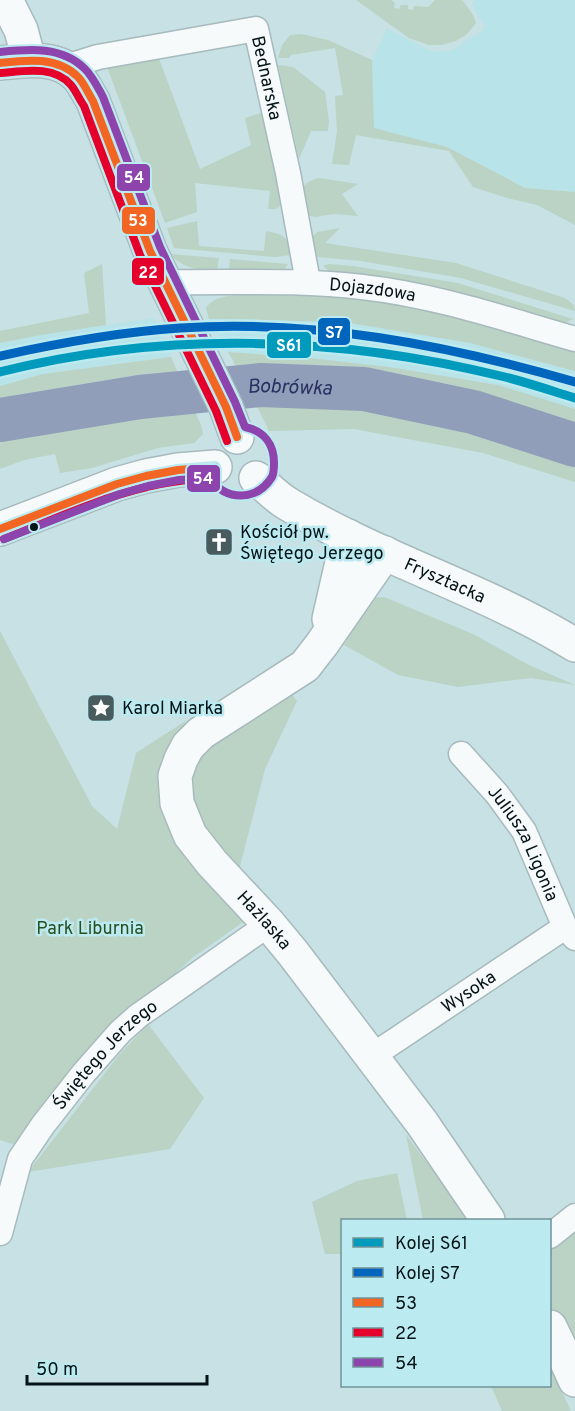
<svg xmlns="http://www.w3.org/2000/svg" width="575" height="1411" viewBox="0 0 575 1411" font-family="Overpass,sans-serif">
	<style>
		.built { fill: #b8e3e8 }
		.green { fill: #bad3c4 }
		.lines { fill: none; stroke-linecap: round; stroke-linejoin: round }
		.river { stroke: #909eb9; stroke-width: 44 }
		.street-casing { stroke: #a7babd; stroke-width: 27 }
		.secondary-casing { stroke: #a7babd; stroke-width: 36 }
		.street { stroke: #f7fafb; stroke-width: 24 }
		.secondary { stroke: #f7fafb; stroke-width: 33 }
		.bus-1-casing { stroke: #bbeaf0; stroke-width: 12 }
		.bus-2-casing { stroke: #bbeaf0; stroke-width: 12 }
		.bus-3-casing { stroke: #bbeaf0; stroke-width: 12 }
		.bus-1 { stroke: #f26522; stroke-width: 8 }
		.bus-2 { stroke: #e4002b; stroke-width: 8 }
		.bus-3 { stroke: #8e44ad; stroke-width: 8 }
		.rail-1-casing { stroke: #bbeaf0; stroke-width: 14 }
		.rail-2-casing { stroke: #bbeaf0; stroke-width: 14 }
		.rail-1 { stroke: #009abc; stroke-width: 9 }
		.rail-2 { stroke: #0065bd; stroke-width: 9 }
		.bus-dot { fill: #031316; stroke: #bbeaf0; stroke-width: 2 }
		.labels { text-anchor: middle; stroke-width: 5; stroke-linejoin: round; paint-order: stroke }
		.street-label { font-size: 18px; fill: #031316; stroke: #bbeaf0 }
		.poi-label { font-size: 18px; fill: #031316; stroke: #bbeaf0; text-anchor: start }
		.park-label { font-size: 18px; fill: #284f20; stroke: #bbeaf0 }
		.water-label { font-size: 20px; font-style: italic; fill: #283061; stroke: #bbeaf0 }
		.line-badge { stroke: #bbeaf0; stroke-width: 2 }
		.badge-label { font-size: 16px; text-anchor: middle; font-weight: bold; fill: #fff }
	</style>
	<rect width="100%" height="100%" fill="#c7e1e4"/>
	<g class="built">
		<path d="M475 0H575V192L525 188 447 147 374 128 372 60 387 29 433 52 451 51 482 31 485 27 472 4Z"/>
		<path d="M154 318 171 357 43 374 0 386V343L41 335Z"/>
		<path d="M209 319 344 322 470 343 575 371V409L498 385 389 367 310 358 228 352Z"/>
	</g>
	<g class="green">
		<path d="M356 0H391L395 3 394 8 399 9 401 5H408V9L413 10 414 6 428 7 435 0H461L463 1 473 15 476 23 467 34 456 41 441 45H429L409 38Z"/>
		<path d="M301 34 328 40 372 60 374 128 447 147 525 188 575 192V225L537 205 507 198 473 187 449 151 356 135 349 165 332 164 337 131 335 96 343 95 335 48 291 55 289 58H278L282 45 290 35Z"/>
		<path d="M157 53 200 169 251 145 245 118 261 113 282 196 281 205 276 209H268L270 191 195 183 197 212 165 223 106 64Z"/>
		<path d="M278 65 293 67 325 92 329 121 328 131H311L299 159Z"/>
		<path d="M319 178 358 184 342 194 358 216 334 214 315 217 307 215 300 193C304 184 309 180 319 178Z"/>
		<path d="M197 221 199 246 264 251 266 231C284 235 288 235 290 255L275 257 174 248 167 228Z"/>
		<path d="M340 228 325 243 456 263 565 298 574 305 575 311 461 278 361 261 318 257 314 255 311 238 317 232Z"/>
		<path d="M169 254 219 258 217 271C196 270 186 269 169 254Z"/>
		<path d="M230 259 288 264 283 271 229 270Z"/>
		<path d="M102 264 106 325 41 335 0 343V331L89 313 84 273Z"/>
		<path d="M329 264 353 266 458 283 573 319 562 325 453 293 399 280 339 275 330 272 323 266Z"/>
		<path d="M243 294 358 297 452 313 575 350V371L470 343 344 322 209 319 206 308C214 296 229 296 243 294Z"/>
		<path d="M228 352 310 358 389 367 498 385 575 409V430L442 392 344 378 242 377Z"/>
		<path d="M171 357 201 425 203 434 194 443 158 448 92 468 60 473 55 454 24 460 0 469V386L43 374Z"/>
		<path d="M252 396 356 397 575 455V482L483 453 354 429 269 431Z"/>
		<path d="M384 597 473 634 529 665 575 685 531 678 458 687 398 675 344 645 371 598Z"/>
		<path d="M0 631 92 806 117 829 136 753 187 720 161 760V802L246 920 192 958 93 1051 22 1147 0 1140Z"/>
		<path d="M290 692 297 701 265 769 238 874 208 844 191 803 188 775 195 754Z"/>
		<path d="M148 1024 204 1098 170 1149 28 1172 119 1055Z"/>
		<path d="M406 1135 470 1220H423Z"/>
		<path d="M397 1173 407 1220H342V1254H325L312 1202 357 1181Z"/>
		<path d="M575 1232V1364L550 1304V1251Z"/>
		<path d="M550 1366 571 1411H502L491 1386H550Z"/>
	</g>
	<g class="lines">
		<path class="river" id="s1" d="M0 420 140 397 261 385 364 389 473 412 575 445"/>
		<g class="street-casing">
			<g id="street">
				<path id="s2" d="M66 67 98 57 256 29 288 173 308 282"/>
				<path id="s3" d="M165 282C230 283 296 279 362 287 435 295 505 319 575 339"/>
				<path id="s4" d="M461 754 497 794 524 831 565 927 575 938"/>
				<path id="s5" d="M372 1056 565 927"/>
				<path id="s6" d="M0 1233 20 1159 43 1125 83 1074 120 1032 138 1016 269 924"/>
				<path d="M550 1236 575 1216"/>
			</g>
		</g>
		<g class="secondary-casing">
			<g id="secondary">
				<path d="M6 0 21 30 29 60"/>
				<path d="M0 63C26 60 58 55 78 77 84 84 88 93 93 101L150 251 226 407 237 437"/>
				<path id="s7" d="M256 478C266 486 276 497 288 504 379 559 484 589 575 645"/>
				<path d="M0 529 117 484 146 476 178 470 215 467"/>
				<path id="s8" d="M385 553 322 644 305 666 201 733 188 746 181 759 175 776 177 803 190 835 212 863 269 924 293 953 422 1123 488 1220"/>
				<path d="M329 619 348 536"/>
				<path d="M550 1327 566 1360 575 1380"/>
			</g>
		</g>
		<use href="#street" class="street"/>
		<use href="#secondary" class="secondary"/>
		<g class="bus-1-casing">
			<g id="bus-1">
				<path d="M0 63C26 60 57 56 78 77 84 83 88 93 93 101L150 251 226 407 237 437"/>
				<path d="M0 529 117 484 146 476 178 470 215 467"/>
			</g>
		</g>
		<g class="bus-2-casing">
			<g id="bus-2">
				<path d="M1 73C24 71 54 65 71 85 76 91 79 99 84 106L140 255 216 411 227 441"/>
				<path d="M4 539C50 521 99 498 147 487 170 481 193 479 216 477"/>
			</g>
		</g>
		<g class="bus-3-casing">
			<path id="bus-3" d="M0 52C30 49 62 46 85 69 93 77 98 88 103 97L160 247 235 402 245 427C264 431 274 444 274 463 274 468 274 473 272 477 256 502 226 501 209 478L179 480 148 486 120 494 4 539"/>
		</g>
		<use href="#bus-1" class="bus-1"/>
		<use href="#bus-2" class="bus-2"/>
		<use href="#bus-3" class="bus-3"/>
		<g class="rail-1-casing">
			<path id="rail-1" d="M0 372C166 330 340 336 505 377 529 383 552 391 575 398"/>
		</g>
		<g class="rail-2-casing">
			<path id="rail-2" d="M0 356C59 343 119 332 180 328 314 319 447 345 575 382"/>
		</g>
		<use href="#rail-1" class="rail-1"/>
		<use href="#rail-2" class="rail-2"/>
	</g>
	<defs>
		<g id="church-square" transform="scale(1.5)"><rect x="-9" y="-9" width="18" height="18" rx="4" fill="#485b5e" stroke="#bbeaf0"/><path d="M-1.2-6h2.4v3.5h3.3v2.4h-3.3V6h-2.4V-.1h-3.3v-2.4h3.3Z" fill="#fff"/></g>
		<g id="sight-square" transform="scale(1.5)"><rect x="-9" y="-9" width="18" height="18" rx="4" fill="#485b5e" stroke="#bbeaf0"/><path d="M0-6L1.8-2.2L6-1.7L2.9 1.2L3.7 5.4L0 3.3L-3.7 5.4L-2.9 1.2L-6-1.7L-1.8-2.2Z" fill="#fff"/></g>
	</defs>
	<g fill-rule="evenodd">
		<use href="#church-square" x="219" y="542"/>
		<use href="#sight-square" x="101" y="708"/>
	</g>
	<circle class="bus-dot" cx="34" cy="527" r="5"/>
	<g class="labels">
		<g class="street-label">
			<text dy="6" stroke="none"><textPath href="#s2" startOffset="244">Bednarska</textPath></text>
			<text dy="6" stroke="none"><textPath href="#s3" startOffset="208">Dojazdowa</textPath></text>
			<text dy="6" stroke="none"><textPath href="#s7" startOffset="216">Frysztacka</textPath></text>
			<text dy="6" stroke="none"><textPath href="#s4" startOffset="110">Juliusza Ligonia</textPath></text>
			<text dy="6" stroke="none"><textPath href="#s8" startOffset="488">Hażlaska</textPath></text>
			<text dy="6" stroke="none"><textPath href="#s5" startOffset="116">Wysoka</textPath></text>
			<text dy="6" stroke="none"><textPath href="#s6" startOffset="212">Świętego Jerzego</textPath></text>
		</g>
		<g class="poi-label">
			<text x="240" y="538">Kościół pw.<tspan x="240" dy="21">Świętego Jerzego</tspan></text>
			<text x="122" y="714">Karol Miarka</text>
		</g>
		<g class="park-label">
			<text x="90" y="934">Park Liburnia</text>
		</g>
		<g class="water-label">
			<text dy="7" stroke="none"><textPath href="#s1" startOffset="292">Bobrówka</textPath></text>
		</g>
	</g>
	<g class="line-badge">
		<rect x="116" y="163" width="35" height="29" rx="6" fill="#8e44ad"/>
		<rect x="121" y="206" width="35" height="29" rx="6" fill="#f26522"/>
		<rect x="131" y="257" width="34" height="29" rx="6" fill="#e4002b"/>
		<rect x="317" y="317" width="34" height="29" rx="6" fill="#0065bd"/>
		<rect x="266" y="331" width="46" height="28" rx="6" fill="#009abc"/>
		<rect x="186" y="464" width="35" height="29" rx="6" fill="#8e44ad"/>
	</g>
	<g class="badge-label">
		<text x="134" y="183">54</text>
		<text x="138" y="226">53</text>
		<text x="148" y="278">22</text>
		<text x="334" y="338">S7</text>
		<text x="289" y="351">S61</text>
		<text x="203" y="484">54</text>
	</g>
	<rect x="341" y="1219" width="210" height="168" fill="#bbeaf0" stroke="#719499" stroke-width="1.5"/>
	<rect x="353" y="1238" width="30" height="9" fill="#009abc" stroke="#719499" stroke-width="1.5"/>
	<text x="395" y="1249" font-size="18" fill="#031316">Kolej S61</text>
	<rect x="353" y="1268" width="30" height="9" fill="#0065bd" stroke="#719499" stroke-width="1.5"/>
	<text x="395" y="1279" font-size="18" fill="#031316">Kolej S7</text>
	<rect x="353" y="1298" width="30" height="9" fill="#f26522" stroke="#719499" stroke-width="1.5"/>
	<text x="395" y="1309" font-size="18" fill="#031316">53</text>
	<rect x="353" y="1328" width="30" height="9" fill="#e4002b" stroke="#719499" stroke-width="1.5"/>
	<text x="395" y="1339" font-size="18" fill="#031316">22</text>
	<rect x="353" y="1358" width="30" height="9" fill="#8e44ad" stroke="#719499" stroke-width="1.5"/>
	<text x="395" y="1369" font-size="18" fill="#031316">54</text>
	<path d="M27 1375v9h180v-9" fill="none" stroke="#031316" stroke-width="3"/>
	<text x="36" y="1375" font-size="18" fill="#031316" stroke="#bbeaf0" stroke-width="4.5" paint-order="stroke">50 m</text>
</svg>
